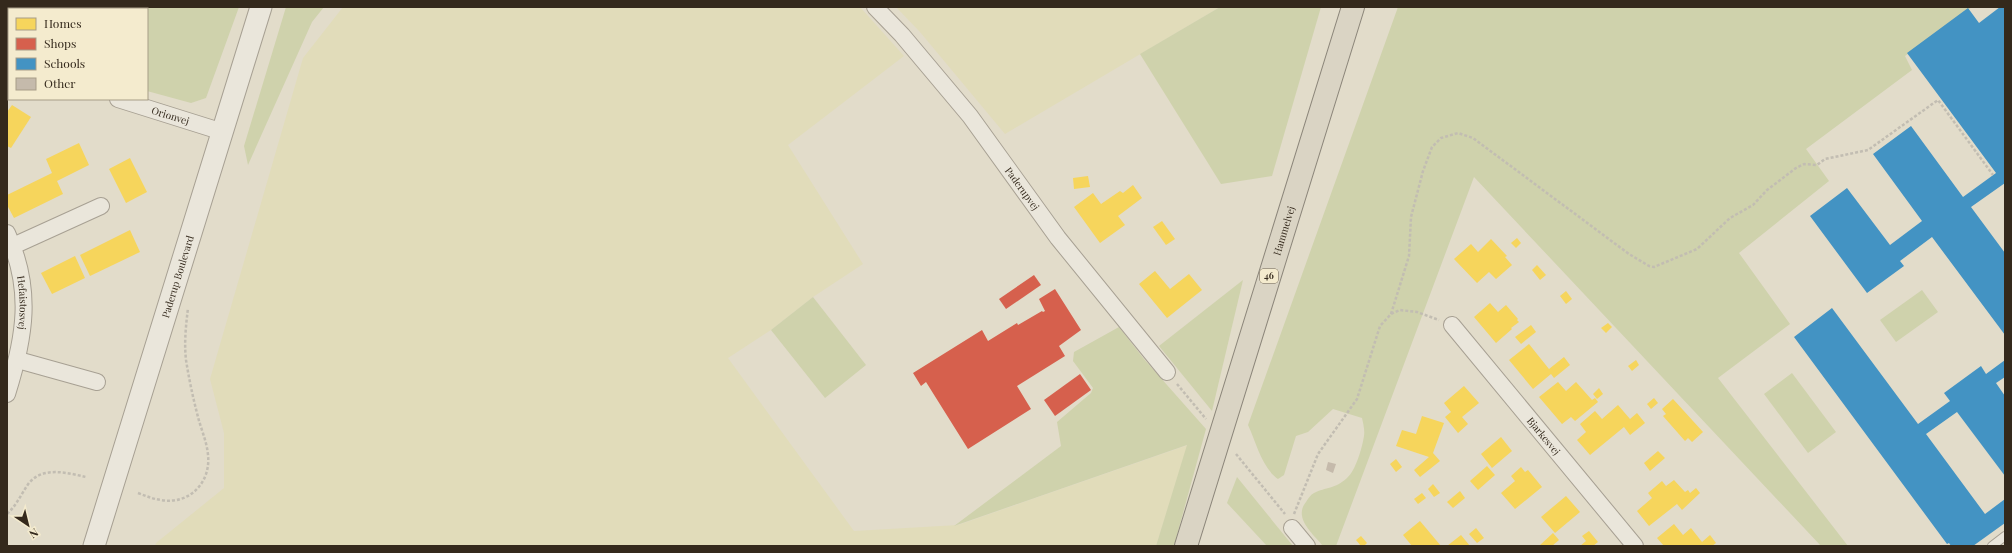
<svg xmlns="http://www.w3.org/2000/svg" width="2012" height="553" viewBox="0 0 2012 553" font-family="'Playfair Display',serif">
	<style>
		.farmland { fill: #e1dcba }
		.green { fill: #cfd2ac }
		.homes { fill: #f6d55c }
		.shops { fill: #d6604d }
		.schools { fill: #4393c3 }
		.building { fill: #c5baab }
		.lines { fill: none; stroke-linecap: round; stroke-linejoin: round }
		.service-casing { stroke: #a7a093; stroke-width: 10 }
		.minor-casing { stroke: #a7a093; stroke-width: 18 }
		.tertiary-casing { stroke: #a7a093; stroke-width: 23 }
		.trunk-casing { stroke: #8c867a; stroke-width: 24 }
		.path { stroke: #c2bdb2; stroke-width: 2.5; stroke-dasharray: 3 2; stroke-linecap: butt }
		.service { stroke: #eae6db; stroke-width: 8 }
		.minor { stroke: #eae6db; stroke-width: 16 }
		.tertiary { stroke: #eae6db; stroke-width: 21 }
		.trunk { stroke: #dad4c4; stroke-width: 22 }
		.labels { text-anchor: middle; stroke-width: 4; stroke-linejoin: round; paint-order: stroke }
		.shield { fill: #f4ebce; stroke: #6e6351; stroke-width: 1 }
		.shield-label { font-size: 9px; font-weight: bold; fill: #34291c }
		.street-label { font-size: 10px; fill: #34291c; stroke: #f4ebce }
	</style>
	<rect width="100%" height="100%" fill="#e2dcca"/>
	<g class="farmland">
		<path d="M343 7H860L904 56 788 145 863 264 813 297 771 330 728 358 854 531 958 525 1188 445 1156 546H155L156 543 224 488V433L210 379 303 58Z"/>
		<path d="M896 7H1220L1005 134 920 32Z"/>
	</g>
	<g class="green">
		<path d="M7 7H239L206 98 191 103 147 91V9H9V55L7 54Z"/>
		<path d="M286 7H324L312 22 248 165 244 146Z"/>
		<path d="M1220 7H1321L1272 176 1221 184 1140 54Z"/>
		<path d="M1398 7H1972L1905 56 1912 70 1806 149 1829 181 1739 253 1790 324 1718 378 1848 546H1821L1474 177 1336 546H1323C1313 534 1293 518 1306 502 1308 499 1310 495 1314 493 1326 487 1335 489 1347 478 1356 470 1362 448 1364 436 1365 430 1363 423 1362 418L1333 409 1308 432 1296 436 1284 475 1278 479C1262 468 1256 442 1248 425Z"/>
		<path d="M1243 280 1212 411 1159 346Z"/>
		<path d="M1922 290 1938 312 1896 342 1880 320Z"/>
		<path d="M813 297 866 365 825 398 771 330Z"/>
		<path d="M1119 327 1144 359 1206 429 1174 546H1156L1187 445 954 526 1061 446 1057 422 1091 393 1093 388 1073 361 1074 352Z"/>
		<path d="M1792 373 1836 432 1808 453 1764 394Z"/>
		<path d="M1237 477 1293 546H1267L1227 503Z"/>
	</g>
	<g class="homes">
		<path d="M12 105 31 117 11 148 7 146V112Z"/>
		<path d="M79 143 89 165 57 181 63 194 14 218 7 205V195L52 173 46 159Z"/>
		<path d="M130 158 147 192 126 203 109 169Z"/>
		<path d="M1088 176 1090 187 1074 189 1073 178Z"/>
		<path d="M1133 185 1142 198 1118 216 1125 225 1100 243 1074 207 1093 193 1101 204 1120 191 1123 193Z"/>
		<path d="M1162 221 1175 239 1166 245 1153 227Z"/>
		<path d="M130 230 140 252 90 276 80 255Z"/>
		<path d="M1517 238 1521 243 1516 248 1511 243Z"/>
		<path d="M1491 239 1507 256 1505 257 1512 265 1496 279 1489 272 1477 283 1454 259 1471 244 1478 252Z"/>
		<path d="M75 256 85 278 52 294 41 273Z"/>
		<path d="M1537 265 1546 275 1540 280 1532 270Z"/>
		<path d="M1155 271 1170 289 1189 274 1202 290 1167 318 1139 284Z"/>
		<path d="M1566 291 1572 299 1566 304 1560 296Z"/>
		<path d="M1490 303 1498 312 1506 305 1518 319 1517 320 1519 322 1511 328 1512 329 1496 343 1474 317Z"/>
		<path d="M1608 323 1612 327 1606 333 1601 328Z"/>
		<path d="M1531 325 1536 332 1521 344 1515 337Z"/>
		<path d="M1529 344 1549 369 1564 357 1570 365 1554 378 1551 374 1533 389 1509 360Z"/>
		<path d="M1636 360 1639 365 1632 371 1628 366Z"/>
		<path d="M1558 382 1566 391 1576 382 1592 400 1595 398 1598 402 1575 421 1571 417 1562 424 1539 397Z"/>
		<path d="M1464 386 1479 403 1462 417 1468 424 1458 433 1445 417 1451 412 1444 403Z"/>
		<path d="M1599 388 1603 394 1597 399 1593 394Z"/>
		<path d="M1654 398 1658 403 1651 409 1647 404Z"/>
		<path d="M1673 399 1703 432 1692 442 1688 438 1685 441 1663 416 1666 414 1662 409Z"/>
		<path d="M1618 405 1630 419 1637 413 1645 423 1630 435 1624 427 1590 455 1577 440 1586 432 1580 424 1595 411 1602 419Z"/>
		<path d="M1422 416 1444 423 1433 453 1440 461 1420 477 1414 470 1429 457 1396 446 1402 430 1416 434Z"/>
		<path d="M1501 437 1512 451 1492 468 1481 454Z"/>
		<path d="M1658 451 1665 458 1650 471 1644 463Z"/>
		<path d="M1396 459 1402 467 1396 472 1390 464Z"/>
		<path d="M1487 466 1495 475 1478 490 1470 481Z"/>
		<path d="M1521 467 1525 472 1528 470 1542 487 1515 509 1501 493 1515 481 1511 476Z"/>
		<path d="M1674 480 1685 492 1688 490 1690 493 1696 488 1700 493 1682 510 1677 504 1649 526 1637 511 1652 498 1648 493 1662 481 1666 486Z"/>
		<path d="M1433 484 1440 493 1434 497 1428 489Z"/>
		<path d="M1460 491 1465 498 1453 508 1447 502Z"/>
		<path d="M1422 493 1426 498 1418 504 1414 499Z"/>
		<path d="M1566 496 1580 512 1555 533 1541 517Z"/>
		<path d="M1420 521 1441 546H1412L1403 535Z"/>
		<path d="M1674 524 1683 535 1691 528 1702 542 1710 535 1716 543 1712 546H1664L1657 538Z"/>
		<path d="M1476 528 1484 538 1477 543 1469 534Z"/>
		<path d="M1589 531 1598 542 1593 546H1580L1586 541 1582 536Z"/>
		<path d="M1553 533 1559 540 1552 546H1539Z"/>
		<path d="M1461 535 1470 546H1447Z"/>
		<path d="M1361 536 1367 543 1364 546H1361L1356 540Z"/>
	</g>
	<g class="shops">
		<path d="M1034 275 1041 285 1006 309 999 299Z"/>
		<path d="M1055 289 1081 330 1059 346 1065 356 1017 386 1031 409 968 449 926 382 921 386 913 373 982 330 988 341 1017 323 1018 325 1042 311 1043 312 1045 311 1039 299Z"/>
		<path d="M1080 374 1091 390 1055 416 1044 400Z"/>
	</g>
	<g class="schools">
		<path d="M2000 7H2005V183L1971 207 2005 253V335L1932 237 1900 261 1904 266 1867 293 1810 216 1847 188 1890 245 1922 221 1873 154 1911 126 1963 197 1996 173 1907 53 1968 8 1979 23Z"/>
		<path d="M1832 308 1918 424 1950 401 1944 393 1981 366 1986 374 2005 360V377L1996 383 2005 396V476L1957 412 1926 434 1985 514 2005 499V523L1973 546H1951L1949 543 1947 544 1794 337Z"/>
	</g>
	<path class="building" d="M1328 462 1336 464 1333 473 1326 470Z"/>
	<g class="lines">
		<g class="service-casing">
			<path id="service" d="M1992 546 2005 536"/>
		</g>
		<g class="minor-casing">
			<g id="minor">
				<path id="s1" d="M875 7 902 35 970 116 1058 238 1167 372"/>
				<path d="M7 64 9 65"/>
				<path id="s2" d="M118 99 223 132"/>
				<path id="s3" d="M7 233C33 289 25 337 7 394"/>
				<path d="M13 246 101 206"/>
				<path id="s4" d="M1452 325 1635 546"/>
				<path d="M18 360 97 382"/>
				<path d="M1292 528 1307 546"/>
			</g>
		</g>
		<g class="tertiary-casing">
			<g id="tertiary">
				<path id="s5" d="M94 546 261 7"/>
			</g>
		</g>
		<g class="trunk-casing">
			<g id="trunk">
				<path id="s6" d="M1186 546 1353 7"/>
			</g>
		</g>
		<g class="path">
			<path d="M1391 314 1409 256 1411 217 1423 171 1432 147 1441 138 1458 133 1473 138 1629 254 1649 266 1654 267 1697 249 1730 218 1753 205 1767 190 1796 168 1804 164 1817 165 1825 159 1868 150 1938 100 1993 175"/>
			<path d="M1177 384 1206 419"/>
			<path d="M1236 454 1285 514"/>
			<path d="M138 493C146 496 153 499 161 500 190 505 211 482 208 455 207 442 201 429 198 417 193 398 189 379 186 360 184 342 186 325 188 308"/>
			<path d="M7 514C17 505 21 494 29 483 43 466 68 473 86 477"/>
			<path d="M1294 514 1318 454 1357 399 1380 326 1391 314 1400 310 1417 312 1439 320"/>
		</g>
		<use href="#service" class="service"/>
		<use href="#minor" class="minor"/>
		<use href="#tertiary" class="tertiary"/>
		<use href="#trunk" class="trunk"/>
	</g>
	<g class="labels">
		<rect class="shield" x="1260" y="269" width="18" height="14" rx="3"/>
		<g class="shield-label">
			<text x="1269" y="279">46</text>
		</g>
		<g class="street-label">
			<text dy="4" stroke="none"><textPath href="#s2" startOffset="55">Orionvej</textPath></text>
			<text dy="4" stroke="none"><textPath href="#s1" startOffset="234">Paderupvej</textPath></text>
			<text dy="4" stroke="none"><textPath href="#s6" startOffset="330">Hammelvej</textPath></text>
			<text dy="4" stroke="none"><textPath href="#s5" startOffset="282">Paderup Boulevard</textPath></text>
			<text dy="4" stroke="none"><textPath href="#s3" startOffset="72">Hefaistosvej</textPath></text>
			<text dy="4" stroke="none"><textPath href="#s4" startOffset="144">Bjarkesvej</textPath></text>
		</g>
	</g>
	<rect width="2012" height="553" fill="none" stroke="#34291c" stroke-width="16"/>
	<rect x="8" y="8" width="140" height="92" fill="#f4ebce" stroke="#a79d87"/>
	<rect x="16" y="18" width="20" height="12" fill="#f6d55c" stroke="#a79d87"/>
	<text x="44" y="28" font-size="12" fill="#34291c">Homes</text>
	<rect x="16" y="38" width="20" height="12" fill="#d6604d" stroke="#a79d87"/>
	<text x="44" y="48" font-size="12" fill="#34291c">Shops</text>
	<rect x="16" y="58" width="20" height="12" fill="#4393c3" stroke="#a79d87"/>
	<text x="44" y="68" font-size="12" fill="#34291c">Schools</text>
	<rect x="16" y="78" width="20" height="12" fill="#c5baab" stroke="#a79d87"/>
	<text x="44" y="88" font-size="12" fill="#34291c">Other</text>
	<g transform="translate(28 525) rotate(145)" stroke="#f4ebce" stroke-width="3" paint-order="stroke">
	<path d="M0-3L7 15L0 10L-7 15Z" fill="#34291c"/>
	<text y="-6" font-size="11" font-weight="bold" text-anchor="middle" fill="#34291c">N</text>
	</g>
</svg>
